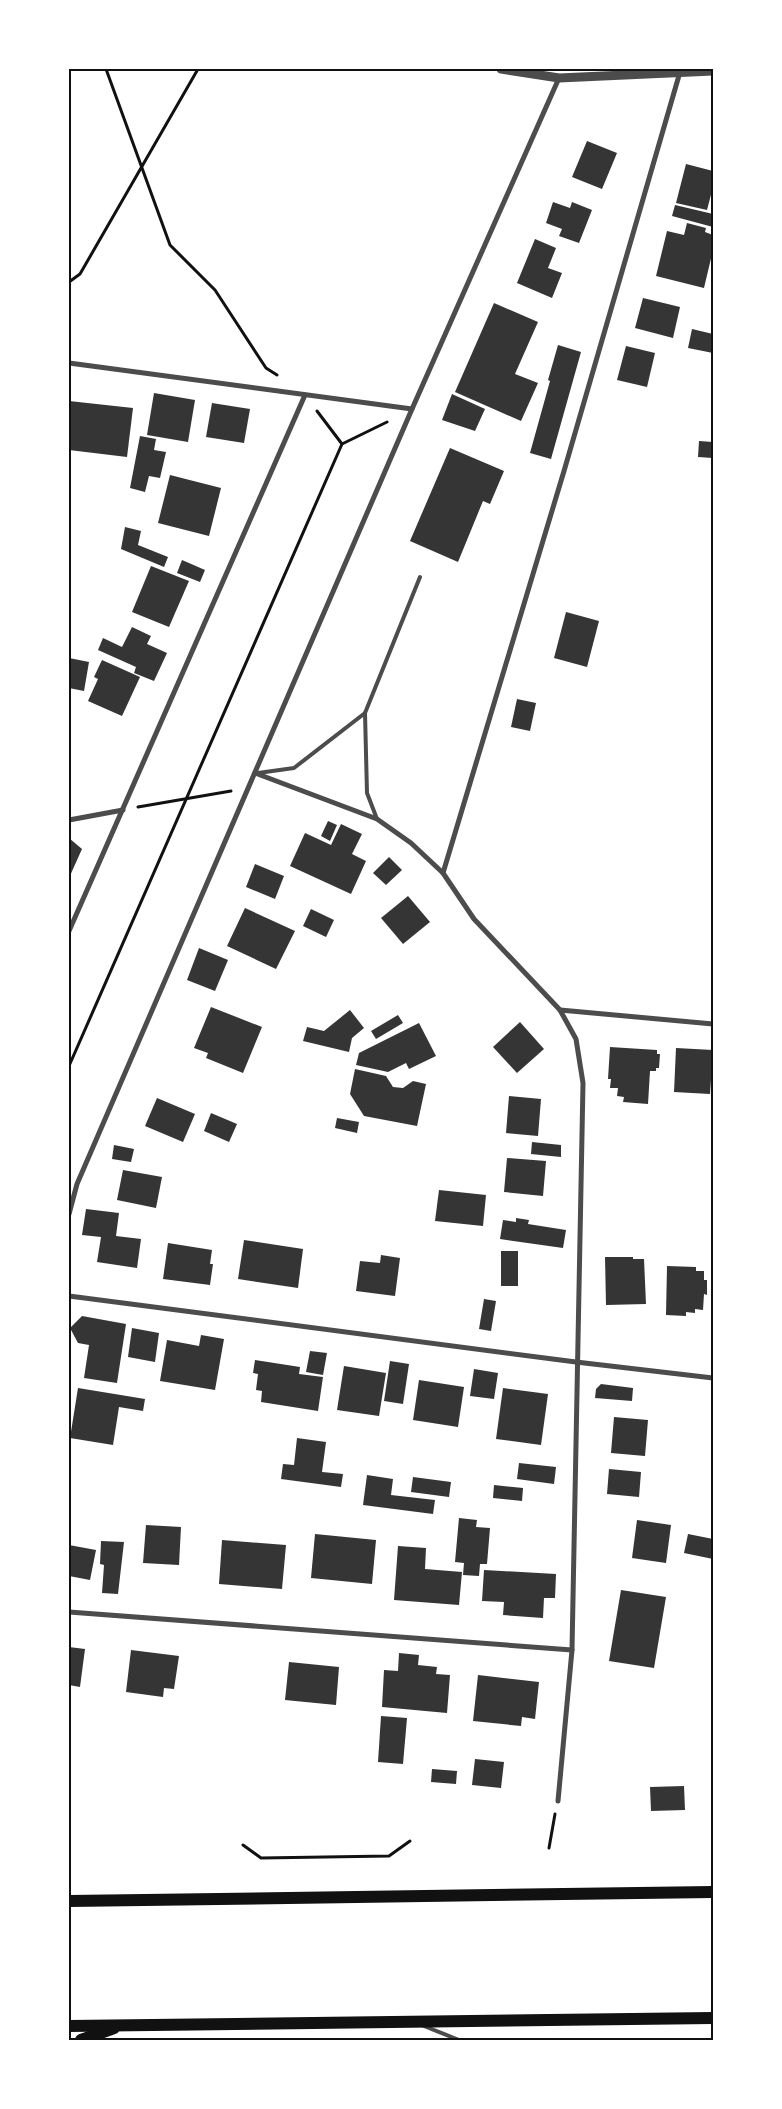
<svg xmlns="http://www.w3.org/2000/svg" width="782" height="2109" viewBox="0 0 782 2109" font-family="Lato,sans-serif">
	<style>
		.building { fill: #353535 }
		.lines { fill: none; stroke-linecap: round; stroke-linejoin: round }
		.path { stroke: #111; stroke-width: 3 }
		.service { stroke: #4c4c4c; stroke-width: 4 }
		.minor { stroke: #4c4c4c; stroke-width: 5 }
		.tertiary { stroke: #4c4c4c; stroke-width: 9 }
		.primary { stroke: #111; stroke-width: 12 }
		.neatline { fill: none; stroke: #111; stroke-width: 2 }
	</style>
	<rect width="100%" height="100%" fill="#fff"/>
	<g class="building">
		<path d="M587 141 617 153 602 189 572 177Z"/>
		<path d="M686 164 713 171V187L707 210 676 203Z"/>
		<path d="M553 202 570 208 572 202 592 210 579 243 559 236 562 229 546 223Z"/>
		<path d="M675 205 713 214V227L672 216Z"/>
		<path d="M687 223 706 228 705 232 713 235V250L704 288 656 276 667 231 684 235Z"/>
		<path d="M535 239 556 248 548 268 562 273 552 298 517 283Z"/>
		<path d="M643 298 680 307 673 338 635 328Z"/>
		<path d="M494 303 538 322 515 374 538 383 521 421 455 392Z"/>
		<path d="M692 329 713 334V353L688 348Z"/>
		<path d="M558 345 581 352 551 459 530 453 550 381 548 380Z"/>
		<path d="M626 346 655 353 647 387 617 380Z"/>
		<path d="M154 393 195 400 188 442 147 435Z"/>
		<path d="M452 394 485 409 475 431 442 420Z"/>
		<path d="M69 401 133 408 127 457 69 450Z"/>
		<path d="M212 403 250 409 244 443 206 437Z"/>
		<path d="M140 436 156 439 154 450 166 452 160 478 149 476 145 492 130 488Z"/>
		<path d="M699 441 713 442V458L698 457Z"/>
		<path d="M450 448 504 471 490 504 483 501 458 562 410 541Z"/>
		<path d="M170 475 221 488 209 536 158 523Z"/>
		<path d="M125 527 141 531 138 545 168 557 164 567 121 549Z"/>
		<path d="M182 560 205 570 200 582 177 573Z"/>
		<path d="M151 566 189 581 169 627 132 612Z"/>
		<path d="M566 612 599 621 587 667 554 658Z"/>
		<path d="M132 627 151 636 147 644 167 653 154 681 134 673 136 667 98 650 103 638 122 647Z"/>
		<path d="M69 658 89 662 84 691 69 688Z"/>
		<path d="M102 660 140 677 122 716 88 701 98 679 94 677Z"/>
		<path d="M517 699 536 703 530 731 511 727Z"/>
		<path d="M328 821 337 825 330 841 321 836Z"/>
		<path d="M341 824 362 834 352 854 366 861 351 894 290 866 305 833 331 845Z"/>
		<path d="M69 838 82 849 69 878Z"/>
		<path d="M389 857 402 870 386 885 373 873Z"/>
		<path d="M255 864 284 876 275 899 246 887Z"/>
		<path d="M408 896 430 922 403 944 381 918Z"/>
		<path d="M245 908 295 931 276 969 227 946Z"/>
		<path d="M311 909 334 920 326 937 303 926Z"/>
		<path d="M199 948 228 960 215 991 187 980Z"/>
		<path d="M211 1007 262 1027 243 1073 206 1058 208 1053 194 1048Z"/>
		<path d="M350 1010 364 1028 352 1038 349 1052 303 1041 307 1027 324 1031Z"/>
		<path d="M398 1015 403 1023 376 1039 371 1031Z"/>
		<path d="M520 1022 544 1049 517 1073 493 1047Z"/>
		<path d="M419 1023 436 1056 409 1069 406 1063 388 1072 356 1065 359 1053Z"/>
		<path d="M610 1047 657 1050V1054H660L659 1068H656V1071H650L648 1104 623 1102 624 1097 617 1096 618 1088H610L611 1079H608Z"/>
		<path d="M676 1048 713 1050 710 1094 674 1092Z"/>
		<path d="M355 1069 386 1076 393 1087 403 1088 413 1081 426 1084 417 1126 364 1116 350 1094Z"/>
		<path d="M509 1096 541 1099 538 1136 506 1133Z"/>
		<path d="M157 1098 195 1114 183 1142 145 1126Z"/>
		<path d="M211 1113 237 1124 229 1142 204 1131Z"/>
		<path d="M337 1118 359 1122 357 1133 335 1128Z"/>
		<path d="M532 1142 561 1145V1157L531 1154Z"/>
		<path d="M114 1145 134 1149 131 1162 112 1159Z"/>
		<path d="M507 1158 546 1161 543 1196 504 1192Z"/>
		<path d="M123 1170 162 1177 156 1208 117 1200Z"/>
		<path d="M439 1190 486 1195 483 1226 435 1221Z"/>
		<path d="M86 1209 119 1213 116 1236 141 1239 137 1268 97 1262 101 1237 82 1235Z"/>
		<path d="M516 1218 529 1220 528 1224 566 1230 563 1248 500 1239 503 1220 516 1222Z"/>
		<path d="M244 1240 303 1249 298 1288 238 1279Z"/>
		<path d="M168 1243 212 1250 210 1264H213L210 1285 163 1279Z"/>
		<rect x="501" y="1251" width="17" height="35"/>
		<path d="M381 1255 400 1258 395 1296 356 1291 360 1261 380 1263Z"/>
		<path d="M605 1257H633V1259H644L646 1304 606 1305Z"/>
		<path d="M667 1266 696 1267V1271H704V1280H707V1295L704 1294 703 1310 695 1309V1313L686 1312V1316L666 1315Z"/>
		<path d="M484 1299 496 1301 491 1331 479 1329Z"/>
		<path d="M82 1316 126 1324 117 1383 84 1378 89 1345 78 1343 70 1328Z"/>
		<path d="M132 1328 159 1333 155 1362 128 1357Z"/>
		<path d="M201 1335 224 1339 215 1390 160 1381 167 1340 199 1346Z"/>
		<path d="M310 1351 327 1353 323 1375 306 1372Z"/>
		<path d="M255 1360 300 1367 299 1374 323 1377 318 1411 261 1402 262 1391 256 1390 258 1374 253 1373Z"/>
		<path d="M390 1361 409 1364 403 1404 384 1401Z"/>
		<path d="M344 1366 386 1373 379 1416 337 1410Z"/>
		<path d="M474 1369 498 1373 494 1399 470 1396Z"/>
		<path d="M419 1380 464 1387 458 1427 413 1420Z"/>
		<path d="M601 1384 633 1388 632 1401 595 1398 596 1389Z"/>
		<path d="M78 1388 145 1399 143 1411 119 1407 113 1445 70 1438Z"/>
		<path d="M503 1388 548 1394 541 1445 496 1439Z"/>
		<path d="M614 1417 648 1420 645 1456 611 1453Z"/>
		<path d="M297 1438 326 1442 322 1472 343 1474 341 1487 281 1479 283 1464 294 1465Z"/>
		<path d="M519 1463 556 1467 554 1484 517 1479Z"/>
		<path d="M609 1469 641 1472 639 1497 607 1494Z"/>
		<path d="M367 1475 393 1479 391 1495 435 1500 433 1514 363 1505Z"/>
		<path d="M413 1477 451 1482 449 1497 411 1492Z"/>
		<path d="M494 1485 523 1488 522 1501 493 1498Z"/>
		<path d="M459 1518 477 1520 476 1527 490 1528 487 1564H480L479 1576 463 1575 464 1563 455 1562Z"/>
		<path d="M637 1520 671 1525 666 1563 632 1558Z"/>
		<path d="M146 1525 181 1527 179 1565 143 1563Z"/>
		<path d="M315 1534 376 1540 372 1584 311 1578Z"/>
		<path d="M688 1534 713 1539V1559L684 1553Z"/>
		<path d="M222 1540 286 1545 282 1589 219 1584Z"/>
		<path d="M101 1541 124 1542 118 1594 102 1593 104 1565 100 1564Z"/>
		<path d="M69 1545 96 1550 90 1580 69 1576Z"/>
		<path d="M398 1546 426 1548 425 1569 462 1572 459 1605 394 1600Z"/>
		<path d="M484 1570 556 1574 555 1598H544L543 1618 503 1615 504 1602 482 1601Z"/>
		<path d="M621 1590 666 1597 654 1668 609 1661Z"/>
		<path d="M69 1647 85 1649 80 1687 69 1685Z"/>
		<path d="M131 1650 179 1656 174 1689 164 1688 163 1697 126 1692Z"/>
		<path d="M399 1653 419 1655 418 1665 437 1667 436 1674 450 1675 447 1713 382 1707 384 1670 398 1671Z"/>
		<path d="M289 1662 339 1667 336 1705 285 1700Z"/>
		<path d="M478 1675 539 1682 535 1719 522 1717 521 1726 473 1721Z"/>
		<path d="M381 1716 407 1718 403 1764 378 1762Z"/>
		<path d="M475 1759 504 1762 501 1788 472 1785Z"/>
		<path d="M432 1769 457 1771 456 1784 431 1782Z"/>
		<path d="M684 1786 685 1810 651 1811 650 1787Z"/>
	</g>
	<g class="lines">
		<g class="path">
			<path d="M106 69 170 245 215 290 266 368 277 375"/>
			<path d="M69 282 80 274 198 69"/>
			<path d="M317 411 342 444"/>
			<path d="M138 807 231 791"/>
			<path d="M69 1066 342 444 387 422"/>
			<path d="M243 1845 261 1858 389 1856 410 1841"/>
			<path d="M549 1848 555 1814"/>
		</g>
		<g class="service">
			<path d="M365 713 367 793 377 819"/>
			<path d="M258 773 294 768 365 713 420 577"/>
			<path d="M424 2026 459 2040"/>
		</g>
		<g class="minor">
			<path d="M69 363 412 409"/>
			<path d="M255 773 377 819 411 843 443 873 474 919 560 1010 576 1039 583 1083 572 1650 558 1801"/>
			<path d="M69 820 123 810"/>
			<path d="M443 873 564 471 680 72"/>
			<path d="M69 931 305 395"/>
			<path d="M560 1010 713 1024"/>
			<path d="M69 1214 77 1184 412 409 559 78"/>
			<path d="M69 1296 576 1362 713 1378"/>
			<path d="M69 1612 572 1650"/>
		</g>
		<path class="tertiary" d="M501 69 559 78 713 71"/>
		<g class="primary">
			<path d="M69 1901 713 1892"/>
			<path d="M69 2026 713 2018"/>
			<path d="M81 2040 114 2028"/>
		</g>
	</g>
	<rect width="782" height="2109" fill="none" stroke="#ffffff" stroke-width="140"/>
	<rect x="70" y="70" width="642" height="1969" class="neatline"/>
</svg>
